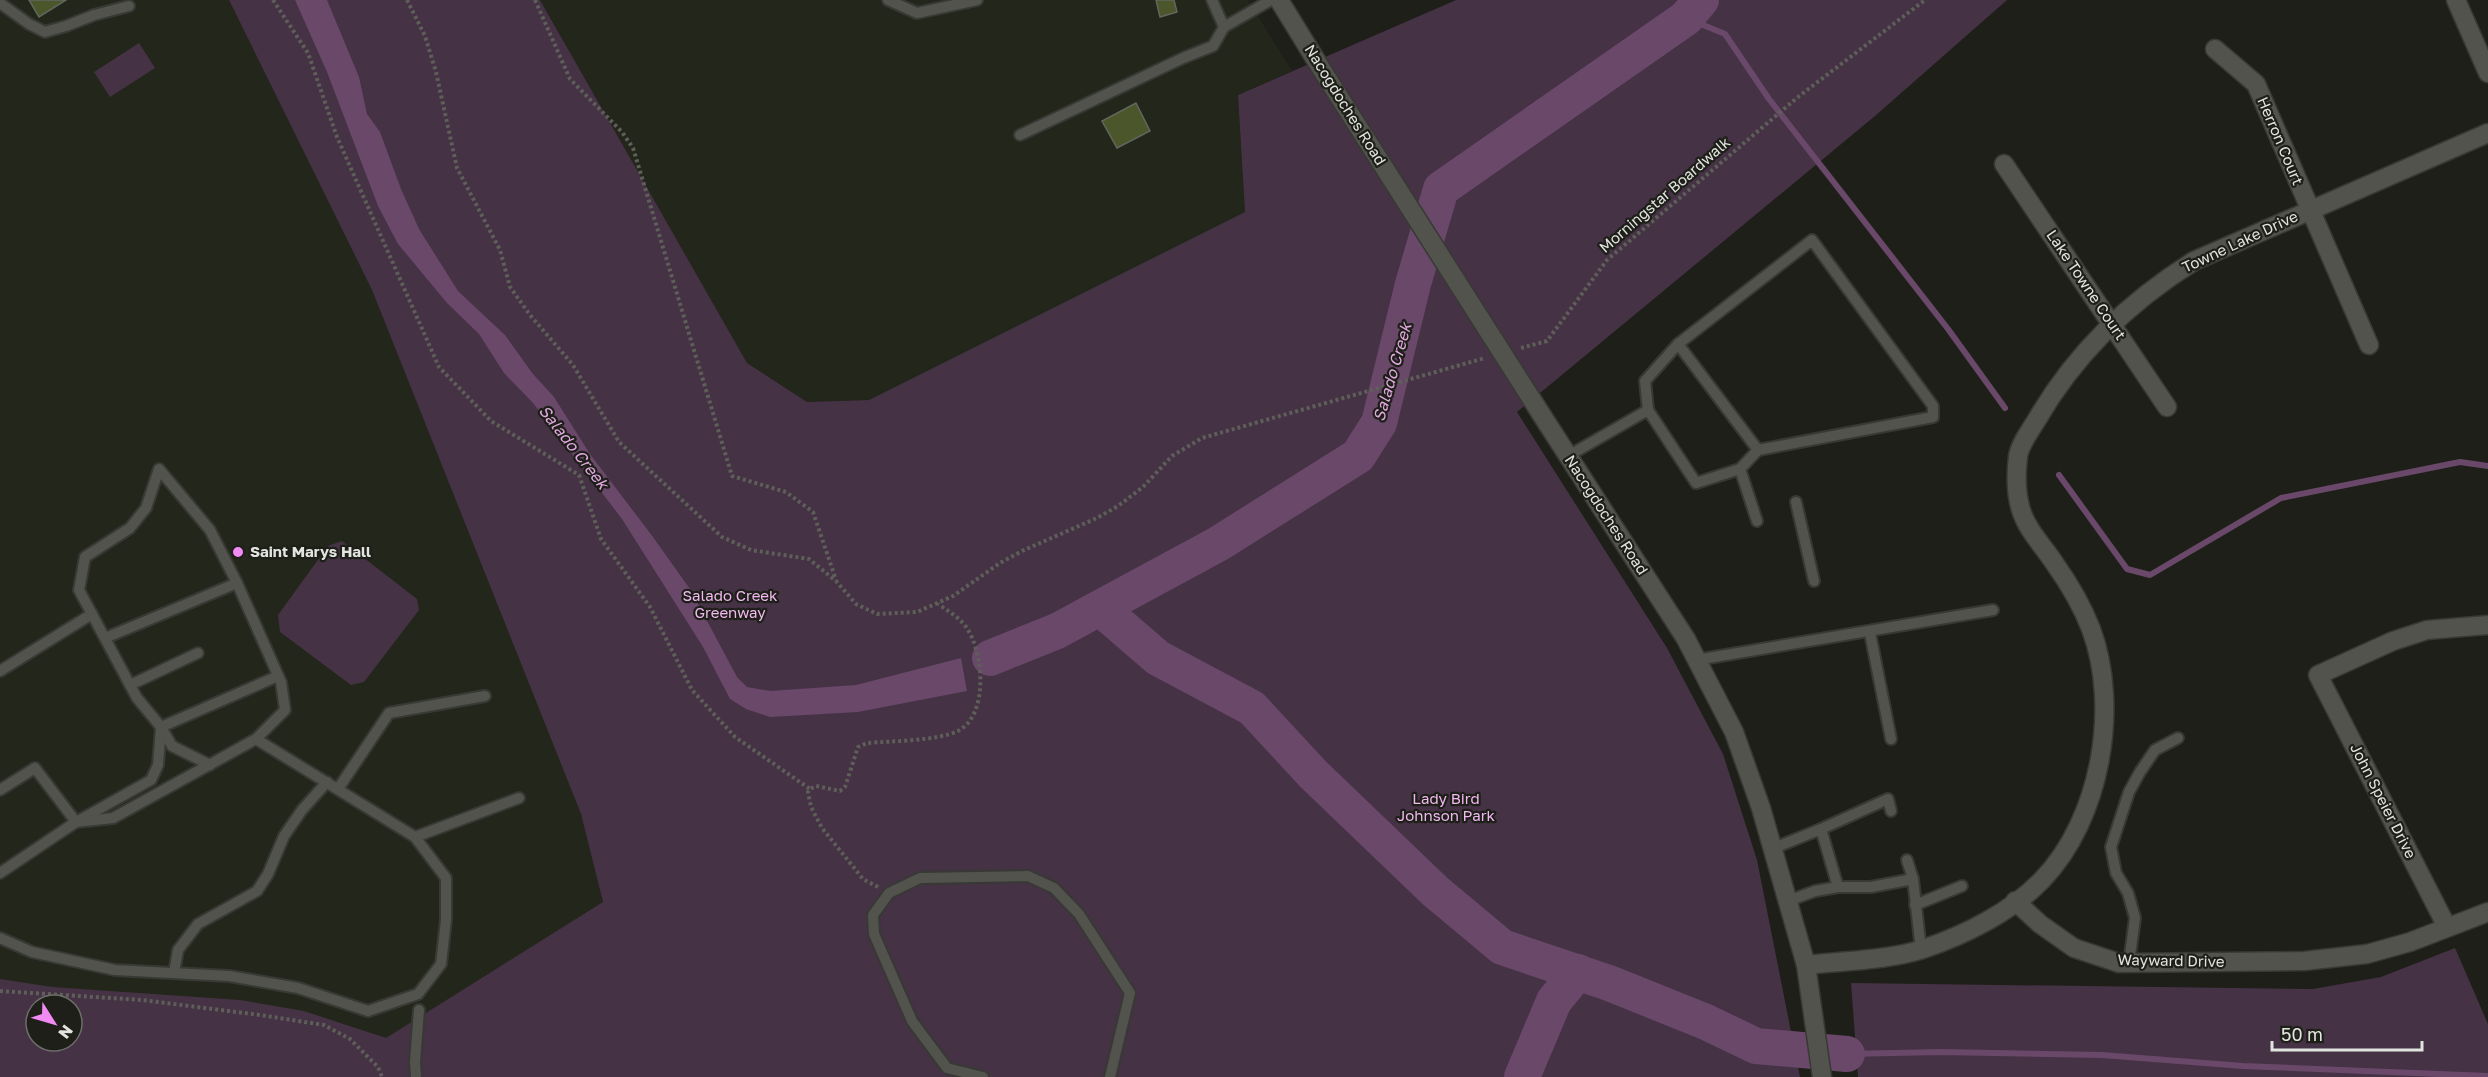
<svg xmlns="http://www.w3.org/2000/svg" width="2488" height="1077" viewBox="0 0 2488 1077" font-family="'Golos Text',sans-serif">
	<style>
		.built { fill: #23261a; fill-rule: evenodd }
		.green { fill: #453245; fill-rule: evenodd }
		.water { fill: #694869 }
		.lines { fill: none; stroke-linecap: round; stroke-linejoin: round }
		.stream { stroke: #694869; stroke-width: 6 }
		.river { stroke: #694869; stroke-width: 36 }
		.building { fill: #4b562b; stroke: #64665f; stroke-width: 1.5 }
		.lane-casing { stroke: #383935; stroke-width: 14 }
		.street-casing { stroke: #383935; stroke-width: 21 }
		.secondary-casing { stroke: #383935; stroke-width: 21 }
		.path { stroke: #5e5f59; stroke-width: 4; stroke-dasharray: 3 3; stroke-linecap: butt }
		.lane { stroke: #51534c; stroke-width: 10 }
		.street { stroke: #51534c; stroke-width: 18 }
		.secondary { stroke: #51534c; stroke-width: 18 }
		.secondary-bridge-casing { stroke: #383935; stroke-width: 21; stroke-linecap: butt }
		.secondary-bridge { stroke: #51534c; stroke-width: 18 }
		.poi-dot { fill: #f28af3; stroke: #1e1f19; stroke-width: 2 }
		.labels { text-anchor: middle; stroke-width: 4.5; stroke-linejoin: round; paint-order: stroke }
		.street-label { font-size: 15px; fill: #e2e4df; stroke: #1e1f19 }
		.poi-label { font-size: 15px; font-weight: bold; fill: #e2e4df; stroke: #1e1f19; text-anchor: start }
		.park-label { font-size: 15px; fill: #f1b9f0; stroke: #1e1f19 }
		.water-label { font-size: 16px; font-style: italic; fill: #e0a8df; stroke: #1e1f19 }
	</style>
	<rect width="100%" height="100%" fill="#1e1f19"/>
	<g class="built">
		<path d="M0 0H229L372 290 581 814 603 903 387 1038 394 1077H0ZM36 1005H72V1041H36Z"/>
		<path d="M540 0H1248L1292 71 1238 95 1245 212 869 400 807 402 747 363Z"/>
	</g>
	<g class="green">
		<path d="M229 0H540L747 363 807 402 869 400 1245 212 1238 95 1456 0H2007L1875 116 1517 412 1667 648 1723 754 1757 860 1800 1077H0V979L52 987 240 1000 304 1011 386 1038 603 902 581 814 372 290ZM36 1005H72V1041H36Z"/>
		<path d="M139 43 155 68 110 97 94 72Z"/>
		<path d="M342 541 417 599 419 610 364 682 351 685 280 632 278 615 328 546Z"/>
		<path d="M2455 948 2488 1024V1077H1858L1851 983 2313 989 2381 977Z"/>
	</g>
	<path class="water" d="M295 0H327L359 77 367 114 380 132 401 189 419 229 458 291 505 335 533 374 554 397 590 454 653 537 690 589 737 677 747 687 770 691 856 685 961 658 967 691 858 712 770 717 746 709 730 699 703 647 622 519 533 403 504 373 479 334 447 303 398 244 378 206 327 72Z"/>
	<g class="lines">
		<g class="stream">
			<path d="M1686 18 1725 34 1769 99 1948 329 2005 408"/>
			<path d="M2059 475 2127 569 2150 575 2281 498 2460 462 2488 466"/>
			<path d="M1847 1054 1941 1052 2102 1055 2243 1066 2488 1076"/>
		</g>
		<g class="river">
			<path d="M1100 608 1158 658 1252 708 1313 774 1435 891 1502 947 1609 983 1706 1022 1756 1046 1847 1054"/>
			<path d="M990 658 1057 631 1218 544 1358 456 1379 423 1413 284 1441 189 1686 18 1701 0"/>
			<path d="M1522 1077 1554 1001 1578 972"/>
		</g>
	</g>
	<g class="building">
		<path d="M29 0H66L39 17Z"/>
		<path d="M1156 0H1174L1177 12 1160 17Z"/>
		<path d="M1136 103 1150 131 1117 148 1102 121Z"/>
	</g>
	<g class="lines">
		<g class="lane-casing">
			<g id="lane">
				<path d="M888 0 917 13 977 0"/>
				<path d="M1212 0 1224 27 1271 0"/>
				<path d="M0 3 29 24 45 32 66 26 94 15 129 6"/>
				<path d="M1020 135 1183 58 1213 46 1224 27"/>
				<path d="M1678 344 1758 450"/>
				<path d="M1648 410 1645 381 1678 344 1812 240 1933 406V417L1758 450 1740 469"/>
				<path d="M1568 456 1648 410 1696 483 1740 469 1757 521"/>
				<path d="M1796 502 1814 581"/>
				<path d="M1870 633 1891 739"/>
				<path d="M105 638 237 583"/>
				<path d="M1696 660 1993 610"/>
				<path d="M0 671 92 614"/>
				<path d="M130 685 198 653"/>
				<path d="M161 727 278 676"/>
				<path d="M338 789 389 713 485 696"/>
				<path d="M0 790 35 768 76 822"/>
				<path d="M76 822 113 818 256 739 285 710 281 682 237 583 210 530 159 469 146 508 130 528 85 557 79 590 137 698 161 727 172 746 210 765"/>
				<path d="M1821 829 1888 799 1891 811"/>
				<path d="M415 837 519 798"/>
				<path d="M1774 848 1821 829 1838 887"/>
				<path d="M1907 860 1913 879"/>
				<path d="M0 873 76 822 151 780 158 765 161 727"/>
				<path d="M1788 901 1815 891 1838 887H1871L1913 879 1921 950"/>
				<path d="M1915 905 1962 886"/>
				<path d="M0 938 32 952 115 970 229 976 298 988 368 1011 418 994 441 964 446 920V878L415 837 256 739"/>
				<path d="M2129 963 2135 918 2128 893 2116 873 2111 847 2129 792 2140 772 2155 750 2178 738"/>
				<path d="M174 973 178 950 198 924 257 891 268 874 284 836 302 810 327 782"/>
				<path d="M416 1077 415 1062 419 1010"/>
				<path d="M983 1077 947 1068 912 1021 874 934 873 915 889 893 920 878 1028 876 1054 888 1079 914 1130 993 1110 1077"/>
			</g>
		</g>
		<g class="street-casing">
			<g id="street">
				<path d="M2456 0 2488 73"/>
				<path d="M2215 49 2256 84 2369 345"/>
				<path d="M2004 164 2167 407"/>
				<path d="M2015 901 2040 924 2074 948 2119 963 2304 961 2367 954 2410 942 2488 912"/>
				<path d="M2447 927 2318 675 2393 641 2427 630 2488 625"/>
				<path d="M1806 965C1842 961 1890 960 1923 949 1965 935 2011 912 2042 880 2101 819 2120 707 2091 629 2082 606 2070 585 2055 564 2044 547 2027 530 2021 510 2016 494 2016 473 2018 456 2020 444 2030 431 2036 421 2074 355 2130 301 2194 261L2488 133"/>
			</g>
		</g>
		<g class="secondary-casing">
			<g id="secondary">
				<path d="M1279 0 1322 70"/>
				<path d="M1543 417 1686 639 1734 732 1761 808 1806 965 1822 1077"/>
			</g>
		</g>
		<g class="path">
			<path d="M273 0 308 53 337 137 439 367 491 421 579 475 601 539 650 607 692 690 735 737 810 789"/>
			<path d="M407 0 425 36 436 72 457 168 500 250 510 287 530 315 573 365 619 442 722 537 751 550 809 559 836 581 856 604 877 614 917 612 953 596 1000 563 1022 551 1097 518 1118 506 1143 487 1172 456 1202 438 1485 358"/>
			<path d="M535 0 570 79 622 132 633 148 732 476 786 492 813 512 836 580"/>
			<path d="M1521 348 1547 341 1607 260 1798 97 1925 0"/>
			<path d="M878 887 863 879 822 828 811 807 808 792 810 789 816 786 840 791 845 787 858 747 867 743C891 741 937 741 958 731 989 715 984 652 966 627 959 617 948 611 938 604"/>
			<path d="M0 991 142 1000 260 1015 324 1025 350 1039 378 1067 382 1077"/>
		</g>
		<use href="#lane" class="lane"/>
		<use href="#street" class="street"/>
		<use href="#secondary" class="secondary"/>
		<g class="secondary-bridge-casing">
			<path id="secondary-bridge" d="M1322 70 1543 417"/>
		</g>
		<use href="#secondary-bridge" class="secondary-bridge"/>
	</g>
	<circle class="poi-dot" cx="238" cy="552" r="6"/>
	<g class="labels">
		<g class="street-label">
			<text transform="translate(1345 105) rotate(58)" y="5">Nacogdoches Road</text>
			<text transform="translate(2280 141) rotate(67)" y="5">Herron Court</text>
			<text transform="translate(1665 195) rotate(-41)" y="5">Morningstar Boardwalk</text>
			<text transform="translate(2240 242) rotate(-25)" y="5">Towne Lake Drive</text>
			<text transform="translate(2086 285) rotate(56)" y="5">Lake Towne Court</text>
			<text transform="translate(1606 515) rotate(57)" y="5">Nacogdoches Road</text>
			<text transform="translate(2383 801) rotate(63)" y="5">John Speier Drive</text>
			<text transform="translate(2171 961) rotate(1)" y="5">Wayward Drive</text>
		</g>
		<g class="poi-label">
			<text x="250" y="557">Saint Marys Hall</text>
		</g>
		<g class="park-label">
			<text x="730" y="601">Salado Creek<tspan x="730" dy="17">Greenway</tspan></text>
			<text x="1446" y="804">Lady Bird<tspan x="1446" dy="17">Johnson Park</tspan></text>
		</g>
		<g class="water-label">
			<text transform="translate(1392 372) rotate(-74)" y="6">Salado Creek</text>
			<text transform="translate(574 447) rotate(52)" y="6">Salado Creek</text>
		</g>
	</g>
	<g transform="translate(54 1023) rotate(127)"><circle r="28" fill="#1e1f19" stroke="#6c6e68" stroke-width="1.5"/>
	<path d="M0-4.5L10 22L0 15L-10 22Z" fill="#f28af3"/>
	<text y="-9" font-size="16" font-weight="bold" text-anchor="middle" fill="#e2e4df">N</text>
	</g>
	<path d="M2272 1041v9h150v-9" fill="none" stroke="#e2e4df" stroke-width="3"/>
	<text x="2281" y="1041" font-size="18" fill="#e2e4df" stroke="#1e1f19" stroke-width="4.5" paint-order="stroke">50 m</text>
</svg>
